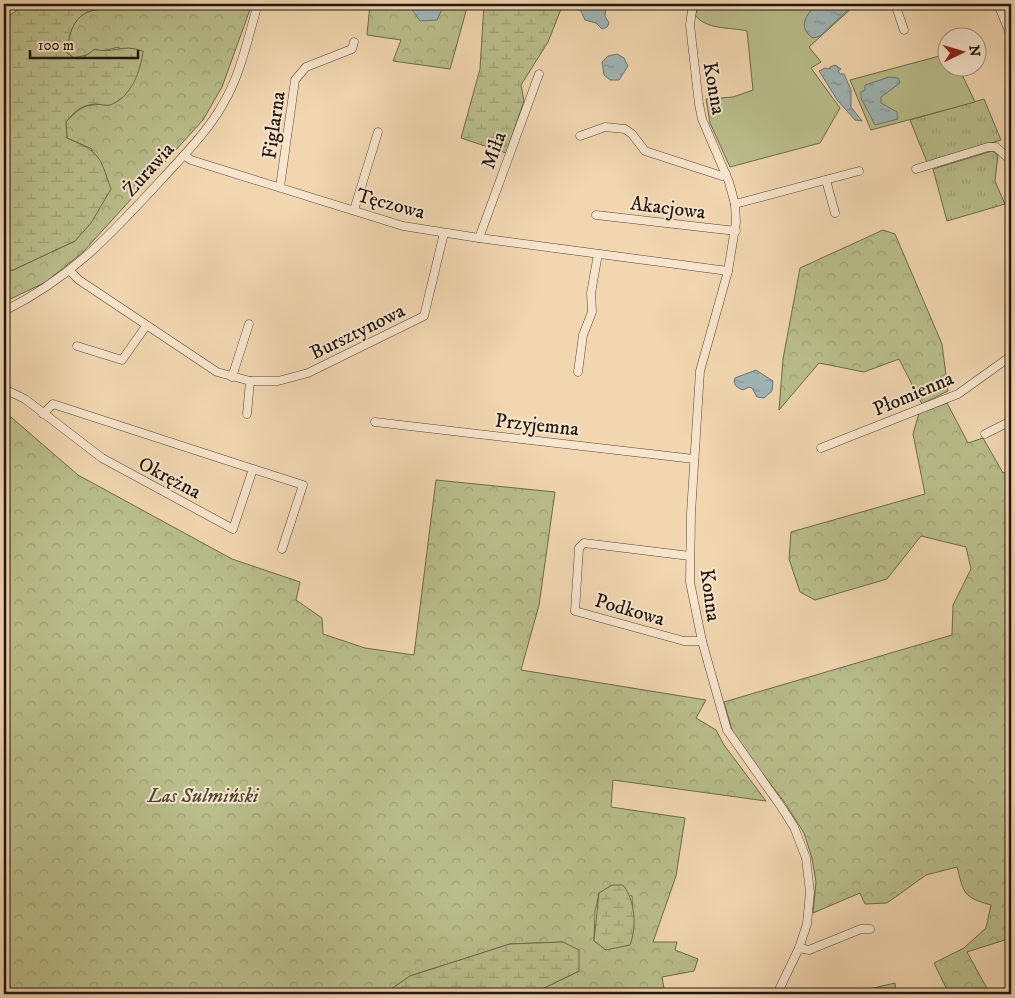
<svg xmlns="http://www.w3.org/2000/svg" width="1015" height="998" viewBox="0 0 1015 998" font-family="'IM FELL DW Pica',serif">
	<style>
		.grass { fill: url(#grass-tufts); stroke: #6d6a4e }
		.forest { fill: url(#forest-crowns); stroke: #6d6a4e; fill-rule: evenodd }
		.wetland { fill: url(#wetland-marsh); stroke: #6d6a4e }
		.garden { fill: #b9be8c; stroke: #6d6a4e }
		.water { fill: url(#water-ripples); stroke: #6d7674 }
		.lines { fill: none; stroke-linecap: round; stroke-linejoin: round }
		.minor-casing { stroke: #554638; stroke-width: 9 }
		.minor { stroke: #f6e4cc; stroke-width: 8 }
		.labels { text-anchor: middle; stroke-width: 4; stroke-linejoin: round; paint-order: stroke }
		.street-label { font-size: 20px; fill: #211610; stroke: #f6e4cc }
		.park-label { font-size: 20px; font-style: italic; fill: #4f4835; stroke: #f6e4cc }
	</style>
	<defs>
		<pattern id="grass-tufts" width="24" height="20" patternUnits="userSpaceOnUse" patternTransform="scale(1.25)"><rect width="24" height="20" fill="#b9be8c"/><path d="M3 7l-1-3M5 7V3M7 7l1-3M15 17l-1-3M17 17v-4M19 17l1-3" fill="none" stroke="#9fa378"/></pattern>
		<pattern id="forest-crowns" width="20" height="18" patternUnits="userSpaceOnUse" patternTransform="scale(1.25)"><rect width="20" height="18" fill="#b9be8c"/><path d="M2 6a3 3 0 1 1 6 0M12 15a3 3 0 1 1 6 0" fill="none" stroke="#9fa378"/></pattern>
		<pattern id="wetland-marsh" width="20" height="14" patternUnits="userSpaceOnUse" patternTransform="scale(1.25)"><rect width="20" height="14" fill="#b9be8c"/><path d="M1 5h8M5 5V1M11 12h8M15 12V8" fill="none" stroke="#9fa378"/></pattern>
		<pattern id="water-ripples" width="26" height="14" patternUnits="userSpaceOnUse" patternTransform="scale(1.25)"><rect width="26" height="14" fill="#9fb6b6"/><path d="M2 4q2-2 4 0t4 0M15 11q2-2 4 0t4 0" fill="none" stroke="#819393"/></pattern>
	</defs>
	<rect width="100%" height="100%" fill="#f1d6b0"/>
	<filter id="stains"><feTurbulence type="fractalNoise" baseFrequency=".004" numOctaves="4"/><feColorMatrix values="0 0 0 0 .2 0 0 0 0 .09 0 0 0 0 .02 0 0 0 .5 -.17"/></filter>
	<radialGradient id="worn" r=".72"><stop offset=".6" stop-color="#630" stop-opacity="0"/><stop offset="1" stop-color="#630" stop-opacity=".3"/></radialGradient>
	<g class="grass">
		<path d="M984 99 1001 140 927 162 910 120Z"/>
		<path d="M992 151 998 155 995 181 1005 204 947 221 933 169Z"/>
	</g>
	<g class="forest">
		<path d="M111 4H252L222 87 203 120 83 252 46 282 4 302V270H13L75 241 92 149 67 138 66 122C81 106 87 103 110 105L119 47 74 58 67 53C68 37 72 18 88 12 96 9 105 9 111 4Z"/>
		<path d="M370 4H408L437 20 444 4H468L450 69 393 61 401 40 367 35Z"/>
		<path d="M883 230 895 234 942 344 948 391 922 404 899 359 864 372 819 363 779 410 783 359 800 268Z"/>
		<path d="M947 403 968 443 983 438 1003 473 1011 471V938L967 952 990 994H949L934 963 964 948 986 928 991 905C963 897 964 894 957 867L926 875 887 903 865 904 860 893 813 913 816 882 812 858 804 833 785 803 734 737 724 702 952 635 953 605 971 569 966 547 921 536 887 579 815 600 800 592 789 559 791 532 925 494 913 434 919 413Z"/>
		<path d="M4 411 78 475 232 559 300 582 296 600 322 618 323 634 365 648 414 655 436 480 555 492 539 605 521 670 706 700 696 718 716 730 724 745 766 801 613 780 611 807 685 818 676 876 653 942H677L675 950 698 959 694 971 662 977 665 994H532L579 971 563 942 510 944 410 976 384 994H4ZM599 893 632 896 633 924 594 941 595 912Z"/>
	</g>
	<g class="wetland">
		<path d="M36 4H111C105 9 96 9 88 12 72 18 68 38 67 53L74 58 84 57 95 49C111 55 121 43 143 51 141 70 131 98 110 105 106 106 100 104 95 104 81 105 74 112 66 122L67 138C101 153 99 155 111 189L91 223 75 241 13 270H4V19L22 7Z"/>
		<path d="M484 4H563L548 42 521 85 524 101 506 153 461 138 480 69Z"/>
		<path d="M612 885H623C635 900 637 927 630 945L606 950 594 941 599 893Z"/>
		<path d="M563 942 579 950V971L532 994H384L410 976 510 944Z"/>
	</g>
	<g class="garden">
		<path d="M700 4H853L854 6 809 47 821 62 811 68 840 108 820 143 730 167 710 123 706 99 733 97 753 90 747 31C730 27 706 30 695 15Z"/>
		<path d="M947 54 948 68H959L975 102 871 130 850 80Z"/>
		<path d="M895 983 896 994H847Z"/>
	</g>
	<g class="water">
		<path d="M408 4H444L437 20 420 21Z"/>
		<path d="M565 4H606L605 16 609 23 607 27 602 29 596 23 585 20 581 11Z"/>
		<path d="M817 4H850L851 7 820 36 813 38C797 28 806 14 817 4Z"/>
		<path d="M617 54 624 58 628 66 619 80H610L604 75 602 62 608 56Z"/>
		<path d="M835 65 841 69 838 71 840 74H844L851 90V107L862 121 855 120 838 101 819 71 825 68 830 69V67Z"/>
		<path d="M889 77 898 78 900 83 881 97V103L897 112 898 119 875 125 861 98V92L865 90V85Z"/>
		<path d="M756 370 773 381 772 391 764 398 757 397 752 388 749 387 743 390C738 388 732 385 735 378Z"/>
	</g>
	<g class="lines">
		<g class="minor-casing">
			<g id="minor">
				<path d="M693 4 690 25 699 104 702 119 729 182 735 204 736 222 728 271 700 371 691 513 690 582 702 641 727 730 782 808 794 827 806 858 810 892 807 924 799 948 777 994"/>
				<path d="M895 4 904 30"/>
				<path d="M998 4 1011 36"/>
				<path d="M580 136 605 127 625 129 632 134 645 151 722 176 726 174"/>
				<path d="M184 155 191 160 403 226 479 238 728 271"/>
				<path d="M916 169 988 147H996L1008 158 1011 157"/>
				<path d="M826 180 835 213"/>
				<path d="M280 187 295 80 306 67 352 49 354 42"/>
				<path d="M735 204 859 171"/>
				<path d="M354 210 378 132"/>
				<path d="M596 215 736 231"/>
				<path d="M479 238 539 74"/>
				<path d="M70 271 79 280 217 372 250 381H278L308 373 424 316 444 233"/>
				<path d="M4 311C73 277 112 233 163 178 184 155 208 131 223 104 241 74 248 37 258 4"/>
				<path d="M77 346 122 360 146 326"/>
				<path d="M578 372 583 335 592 312 591 293 598 254"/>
				<path d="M232 377 249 324"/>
				<path d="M4 389 25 399 102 458 233 529 253 469 53 404 43 414"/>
				<path d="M247 414 250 381"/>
				<path d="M375 422 694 459"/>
				<path d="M985 434 1011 421"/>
				<path d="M821 448 958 394 1011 356"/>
				<path d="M253 469 303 485 282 549"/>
				<path d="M690 556 584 543 579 548 575 611 684 641H702"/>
				<path d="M799 948 809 950 861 929H870"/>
			</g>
		</g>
		<use href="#minor" class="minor"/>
	</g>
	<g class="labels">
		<g class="street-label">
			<text transform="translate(715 88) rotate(80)" y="7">Konna</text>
			<text transform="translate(273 125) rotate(-82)" y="7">Figlarna</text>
			<text transform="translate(493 150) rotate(-70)" y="7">Miła</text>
			<text transform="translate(148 169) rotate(-48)" y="7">Żurawia</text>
			<text transform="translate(391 203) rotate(15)" y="7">Tęczowa</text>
			<text transform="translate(668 207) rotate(7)" y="7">Akacjowa</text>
			<text transform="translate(357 331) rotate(-26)" y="7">Bursztynowa</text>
			<text transform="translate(913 393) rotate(-23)" y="7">Płomienna</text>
			<text transform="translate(537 424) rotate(6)" y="7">Przyjemna</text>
			<text transform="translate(170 477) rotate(28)" y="7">Okrężna</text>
			<text transform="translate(711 595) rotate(82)" y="7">Konna</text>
			<text transform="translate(630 609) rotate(16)" y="7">Podkowa</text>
		</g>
		<g class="park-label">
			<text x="203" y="802">Las Sulmiński</text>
		</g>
	</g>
	<rect width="1015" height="998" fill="none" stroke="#f1d6b0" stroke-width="20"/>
	<rect x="5" y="5" width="1005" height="988" fill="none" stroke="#211610" stroke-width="2.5"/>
	<rect x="10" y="10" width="995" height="978" fill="none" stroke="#211610"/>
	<g transform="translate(962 52) rotate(85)"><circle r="24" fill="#f6e4cc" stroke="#a19281"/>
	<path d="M0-4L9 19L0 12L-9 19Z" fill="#8f2418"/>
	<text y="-8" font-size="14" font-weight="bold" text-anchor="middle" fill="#211610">N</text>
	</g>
	<path d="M30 50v8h108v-8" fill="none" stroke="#211610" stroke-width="2.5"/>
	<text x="38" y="50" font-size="15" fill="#211610" stroke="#f6e4cc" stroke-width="4" paint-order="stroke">100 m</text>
	<rect width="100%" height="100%" filter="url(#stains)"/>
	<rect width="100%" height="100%" fill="url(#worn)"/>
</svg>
